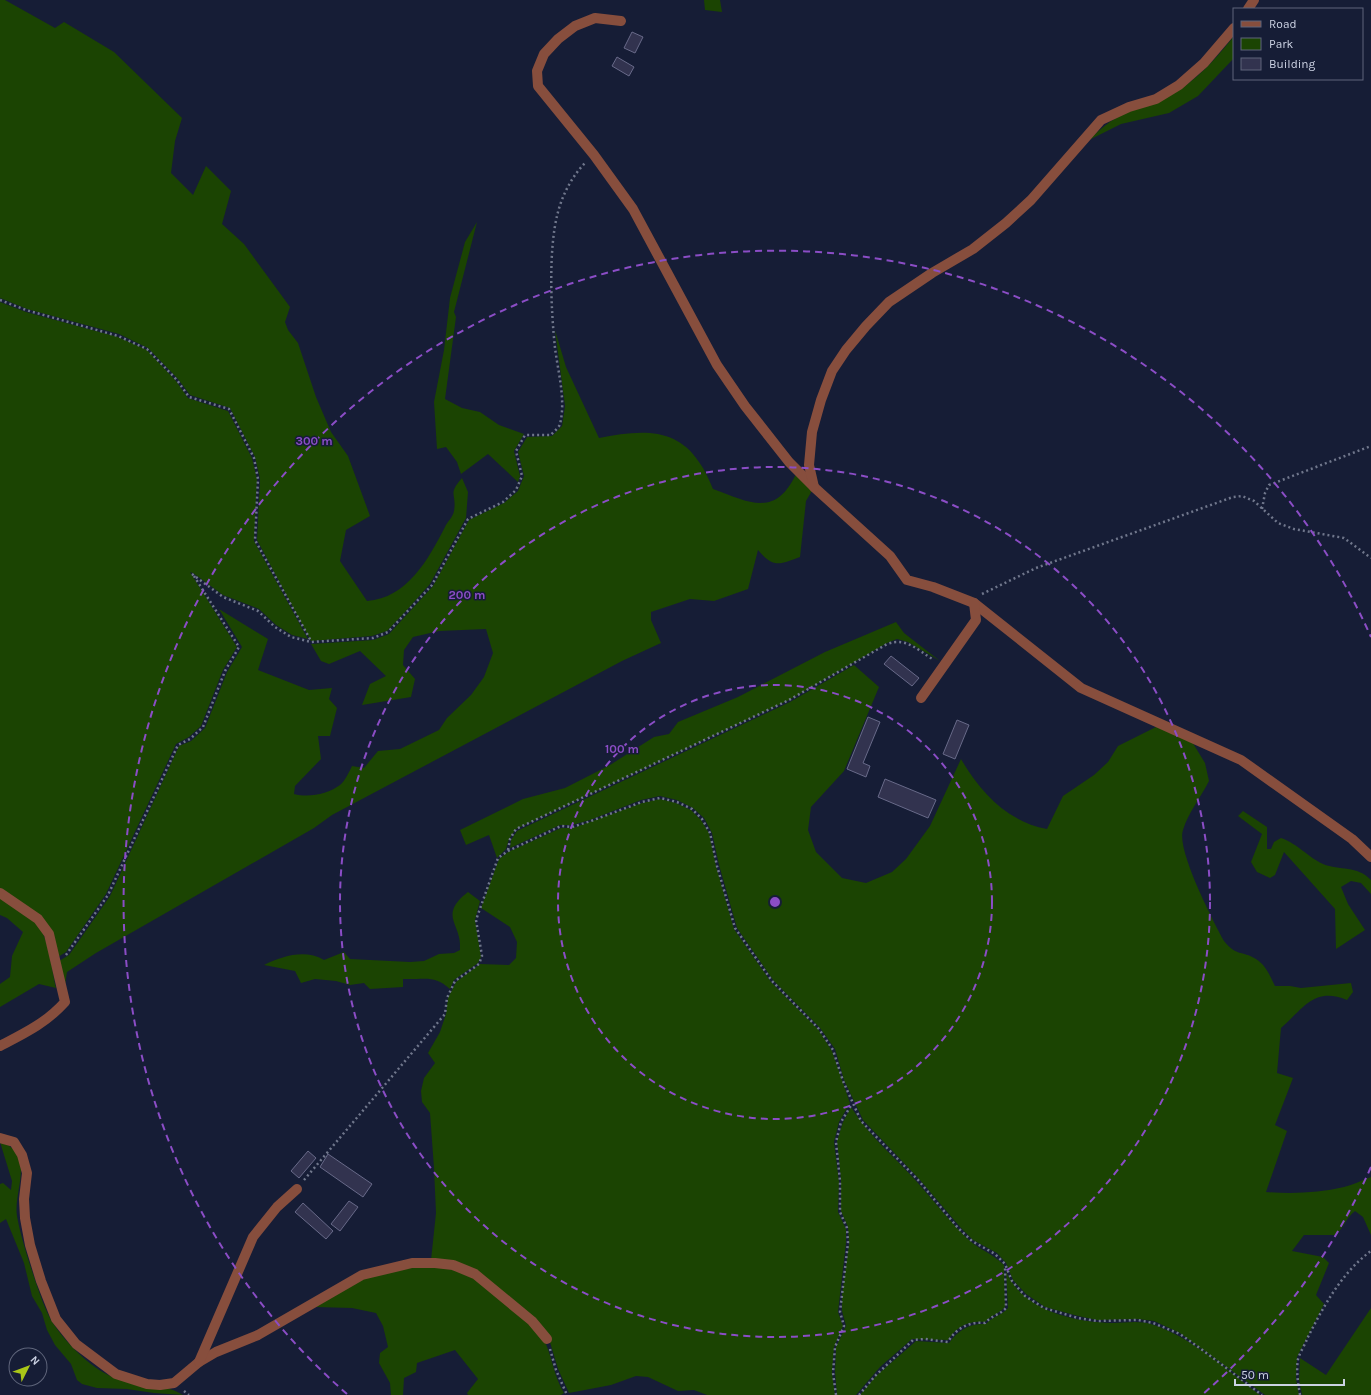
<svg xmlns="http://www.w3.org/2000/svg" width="1371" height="1395" viewBox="0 0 1371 1395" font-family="Karla,sans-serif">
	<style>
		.green { fill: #1b4402 }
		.building { fill: #32334f; stroke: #686a89 }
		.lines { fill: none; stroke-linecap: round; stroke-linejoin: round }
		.path { stroke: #70778c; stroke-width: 2.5; stroke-dasharray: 2 3; stroke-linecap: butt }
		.street { stroke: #874e3d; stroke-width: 10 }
		.ring { fill: none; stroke: #8b4dc6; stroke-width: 2; stroke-dasharray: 7 5 }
		.centre { fill: #8b4dc6; stroke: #161d36; stroke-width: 2 }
		.ring-label { font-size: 12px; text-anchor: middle; font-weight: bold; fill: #8b4dc6; stroke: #161d36; stroke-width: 3; stroke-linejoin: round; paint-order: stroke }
	</style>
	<rect width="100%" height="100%" fill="#161d36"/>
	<g class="green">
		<path d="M0 0H5L55 28 64 22 114 52 182 118 175 141 171 173 193 195 206 166 231 191 222 224 244 244 290 307 285 322 288 330 298 343 316 397 331 432 348 456 370 516 346 530 340 561 367 601C407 598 428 560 445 527 447 522 453 517 454 511 457 493 447 495 462 478L468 492 466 518 430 584 406 611 387 631 372 636 311 641 257 540 260 479 255 457 230 408 190 395 178 379 148 348 119 334 27 309 0 298Z"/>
		<path d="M704 0H720L722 12 705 10Z"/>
		<path d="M1234 36V58L1198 96 1169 113 1121 124 1089 140C1098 131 1107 123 1118 117 1140 106 1164 100 1185 86 1203 73 1220 54 1234 36Z"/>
		<path d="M477 222 454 312 456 317 445 399 462 408 480 412 499 425 524 434 514 451 520 476 518 482 488 454 461 474 457 462 446 447 437 449 434 402 444 350 450 298 465 242Z"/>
		<path d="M0 302 26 312 118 337 147 350 176 381 188 398 228 411 252 458 257 479 254 541 308 639 292 635 276 625 259 609 223 595 193 573 190 572 237 647 223 670 201 726 189 737 176 744 106 894 66 952 58 957 50 928 0 888Z"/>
		<path d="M555 330 566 367 599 438C636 431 675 425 699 462 705 470 709 480 713 489 751 503 776 518 797 472L813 489 806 501 800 557C779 565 773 568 758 550L748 589 714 601 690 599 651 612V620L661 643 622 661 332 815 314 828 96 953 67 972 65 985 59 961 69 955 110 896 179 746 191 741 205 728 227 672 242 647 219 609 268 639 258 670 309 690 332 688 329 699 337 708 330 736H318L321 759 295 786 294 794C309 798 328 794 340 785 345 781 349 772 352 766L364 768 378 751 400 749 439 730 447 718 471 695 484 677 493 653 486 629 439 631 413 637 404 650 403 665 415 679 411 697 362 705 370 684 386 676 360 651 329 664 321 661 311 644 373 640 389 634 433 586 469 520 504 503 518 491 524 476 518 452 527 437 552 436 562 426 565 406Z"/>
		<path d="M896 622 904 633 940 661 908 642 897 639 887 643 789 700 516 829 509 839 506 849 497 858 489 835 466 845 460 830 523 799 565 788 610 765 654 737 669 734 678 722 738 697 825 652Z"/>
		<path d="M854 665 879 687 844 771 811 807 808 830 816 852 842 878 866 883 892 872 906 859 930 826 961 759C980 792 1008 822 1047 829L1063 796 1094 775 1108 762 1118 746 1160 725 1191 740 1205 763 1209 781C1201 797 1188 813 1183 830 1176 849 1213 921 1224 941 1237 957 1241 950 1256 959 1266 965 1270 976 1275 986H1290L1301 988 1351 983 1353 992 1347 1000C1314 986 1303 1009 1281 1028L1277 1073 1293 1078 1275 1125 1287 1131 1266 1192C1292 1194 1319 1193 1344 1187 1353 1185 1362 1180 1371 1177V1235L1363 1217 1355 1211C1346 1218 1344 1227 1336 1235H1304L1292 1251 1323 1257 1329 1263 1316 1295 1324 1304 1297 1357 1296 1379 1299 1395H1265L1180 1333 1154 1321 1138 1319 1097 1320 1078 1316 1045 1307 1026 1294 1013 1280 1006 1263 997 1253 973 1240 960 1227 920 1180 863 1120 844 1080 835 1049 820 1028 773 980 737 928 719 865 712 833 704 818 693 808 677 800 660 796 641 800 590 820 572 825H560L510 848 511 840 517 831 790 702Z"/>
		<path d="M660 799 676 803 691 810 701 820 709 833 716 866 734 929 771 982 818 1029 832 1051 850 1103 839 1122 834 1142 839 1182 838 1212 846 1229V1243L838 1312 843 1326 834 1347 832 1373 835 1395H707L694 1390 678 1391 648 1377 636 1376 611 1385 569 1393 558 1369 549 1339 486 1281 431 1260 436 1213 434 1168 430 1113 422 1102 421 1091 424 1078 435 1063 428 1053 440 1032 446 1014 448 998 456 982 480 964 509 965 516 958 517 942 510 927 481 908 499 859 508 852 561 828H573L642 803Z"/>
		<path d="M1243 811 1267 827V849H1271L1274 842 1281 838C1300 845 1306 856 1323 864 1340 871 1357 865 1371 880V894L1361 883 1351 881 1341 887 1348 904 1365 930 1336 949 1335 909 1284 852 1275 875 1270 878 1257 872 1251 862 1262 834 1238 816Z"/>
		<path d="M468 892 480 901 475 920 481 957 478 963 454 980 450 989C434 974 424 980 403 979V987L370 989 364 983 350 985 336 981 315 979 301 983 295 971 264 965C283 956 305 949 324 960L344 952 350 959 410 962 424 961 439 954 454 953 460 950C463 924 437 916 468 892Z"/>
		<path d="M0 897C12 906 29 914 38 925 49 939 52 971 56 988L39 984 0 1007V984L10 977 12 956 23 932 7 918 0 915Z"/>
		<path d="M851 1107C869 1136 895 1157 918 1183 935 1202 950 1222 969 1240 980 1250 992 1253 1004 1265L1005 1307C999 1314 991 1315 985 1322 969 1320 957 1326 948 1340L912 1339 880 1367 856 1395H837L835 1372 836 1347 846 1326 842 1311V1295L849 1244 848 1227 841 1211V1180L837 1141 843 1122Z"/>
		<path d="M0 1142C37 1153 13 1190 17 1216 21 1238 29 1262 36 1283 40 1295 45 1309 51 1320 63 1340 91 1369 113 1377 135 1385 162 1382 183 1395L154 1393 127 1389 97 1388 82 1384 77 1380 71 1364 55 1345 47 1330 42 1313 32 1296 24 1263 6 1219 0 1223V1184L3 1183 11 1190 12 1181Z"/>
		<path d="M417 1266C435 1267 452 1268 468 1275 483 1282 540 1330 546 1344 553 1361 554 1376 564 1393L561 1395H468L467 1393 478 1379 455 1350 417 1363 416 1372 404 1378 403 1395H391L390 1383 379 1363 380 1353 388 1347 383 1326 376 1313 352 1308 315 1307 365 1278Z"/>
		<path d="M1006 1271C1022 1310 1073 1322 1112 1323 1126 1323 1140 1320 1154 1325 1194 1339 1227 1370 1260 1395H860L876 1376 916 1341 949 1343C958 1330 970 1323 986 1324 993 1316 1001 1316 1008 1308Z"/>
		<path d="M1371 1308V1395H1302L1299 1379 1300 1358 1326 1375Z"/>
	</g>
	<g class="building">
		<path d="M632 32 643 37 635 53 624 48Z"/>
		<path d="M617 57 634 67 629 76 612 66Z"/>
		<path d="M891 656 919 678 912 686 884 664Z"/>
		<path d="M868 717 880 722 863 763 870 766 866 777 847 769Z"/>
		<path d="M957 720 969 725 955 759 943 754Z"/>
		<path d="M885 779 936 800 928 818 878 797Z"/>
		<path d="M308 1151 316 1158 299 1178 291 1171Z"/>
		<path d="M328 1154 372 1184 363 1197 320 1167Z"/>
		<path d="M349 1201 358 1207 340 1231 331 1224Z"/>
		<path d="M303 1203 333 1231 326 1239 295 1212Z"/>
	</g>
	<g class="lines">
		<g class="path">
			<path d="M0 300 26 310 118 336 147 349 177 380 189 397 229 409 254 458 258 479 255 540 311 641"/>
			<path d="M1262 509 1265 493 1269 485 1371 446"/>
			<path d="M192 574 223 597 258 611 275 627 291 637 311 642 373 638 388 632 432 585 468 519 503 502 516 490 522 476 516 451 525 435H551C554 431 559 428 560 424 566 400 558 372 555 348 551 310 548 249 558 212 563 193 573 175 586 162"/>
			<path d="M982 594 1036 568 1233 497 1242 496 1254 501 1278 523 1294 529 1344 538 1371 558"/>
			<path d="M508 850 510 839 516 829 789 700 887 644C907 637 917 650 934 660"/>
			<path d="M66 955 108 895 178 745 190 739 203 727 225 671 239 647 194 576"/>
			<path d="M304 1180 445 1014 447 998 455 981 479 964 482 956 476 920 498 858 508 851 561 826 572 827 591 821 642 802 660 798 677 802 692 809 702 819 710 833 717 866 735 928 772 981 819 1029 833 1050 843 1081 861 1121 919 1181 958 1228 972 1241 995 1254 1005 1264 1012 1281 1025 1296 1044 1308 1078 1318 1097 1321 1138 1320 1153 1323 1180 1334 1201 1349 1262 1395"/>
			<path d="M550 1349 556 1370 567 1395"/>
			<path d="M184 1391 189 1395"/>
			<path d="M836 1395 833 1373 835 1347 844 1326 840 1312 848 1243 847 1228 840 1212V1181L836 1142 841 1122 852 1104"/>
			<path d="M859 1395 875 1376 913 1340 925 1339 948 1342C956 1328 970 1321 985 1323 992 1315 1000 1315 1006 1308L1005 1267"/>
			<path d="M1300 1395C1298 1383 1296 1371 1298 1359 1300 1352 1305 1345 1307 1339 1323 1307 1342 1272 1371 1251"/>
		</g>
		<g class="street">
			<path d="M1248 9 1254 0"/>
			<path d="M621 21 595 18 575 26 558 39 544 54 537 71 538 86 594 155 633 209 717 365 745 406 789 462 815 488 890 556 907 580 933 587 974 603 1081 688 1241 760 1352 839 1371 857"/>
			<path d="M814 487 809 465 812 432 821 400 832 371 846 350 866 326 889 302 932 273 973 249 1006 223 1031 200 1101 120 1129 107 1156 99 1179 85 1204 63 1234 28"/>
			<path d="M921 698 976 620 974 603"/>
			<path d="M0 893 38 919 49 934 65 1002C46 1023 25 1033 0 1046"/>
			<path d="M0 1138 14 1142 22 1155 27 1173 24 1199 25 1218 30 1245 41 1281 56 1319 76 1344 116 1374 147 1384 160 1385 174 1383 199 1362 216 1352 258 1335 362 1275 412 1263H435L453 1265 475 1274 532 1321 547 1339"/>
			<path d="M199 1362 253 1237 277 1207 297 1189"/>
		</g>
	</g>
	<g class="ring">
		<circle cx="775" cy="902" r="217"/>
		<circle cx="775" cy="902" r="435"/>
		<path d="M1371 1167A652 652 0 0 1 1203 1394M347 1394A652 652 0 1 1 1371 637"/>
	</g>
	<circle cx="775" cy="902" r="6" class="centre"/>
	<g class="ring-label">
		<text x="314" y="445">300 m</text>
		<text x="467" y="599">200 m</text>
		<text x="622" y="753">100 m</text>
	</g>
	<rect x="1233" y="8" width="130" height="72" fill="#161d36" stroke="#5f657b"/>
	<rect x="1241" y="21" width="20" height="6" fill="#874e3d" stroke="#5f657b"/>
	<text x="1269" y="28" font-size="12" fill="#ccd2e3">Road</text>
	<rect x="1241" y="38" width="20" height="12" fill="#1b4402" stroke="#5f657b"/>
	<text x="1269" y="48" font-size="12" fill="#ccd2e3">Park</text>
	<rect x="1241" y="58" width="20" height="12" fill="#32334f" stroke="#5f657b"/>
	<text x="1269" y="68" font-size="12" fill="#ccd2e3">Building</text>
	<g transform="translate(28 1367) rotate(48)"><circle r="19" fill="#161d36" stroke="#5f657b"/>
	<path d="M0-3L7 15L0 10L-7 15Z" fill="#aac718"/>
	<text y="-6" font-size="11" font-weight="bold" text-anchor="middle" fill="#ccd2e3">N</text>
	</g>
	<path d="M1235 1379v6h109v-6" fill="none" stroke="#ccd2e3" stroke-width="2"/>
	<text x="1241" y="1379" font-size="12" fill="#ccd2e3" stroke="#161d36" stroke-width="3" paint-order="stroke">50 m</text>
</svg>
